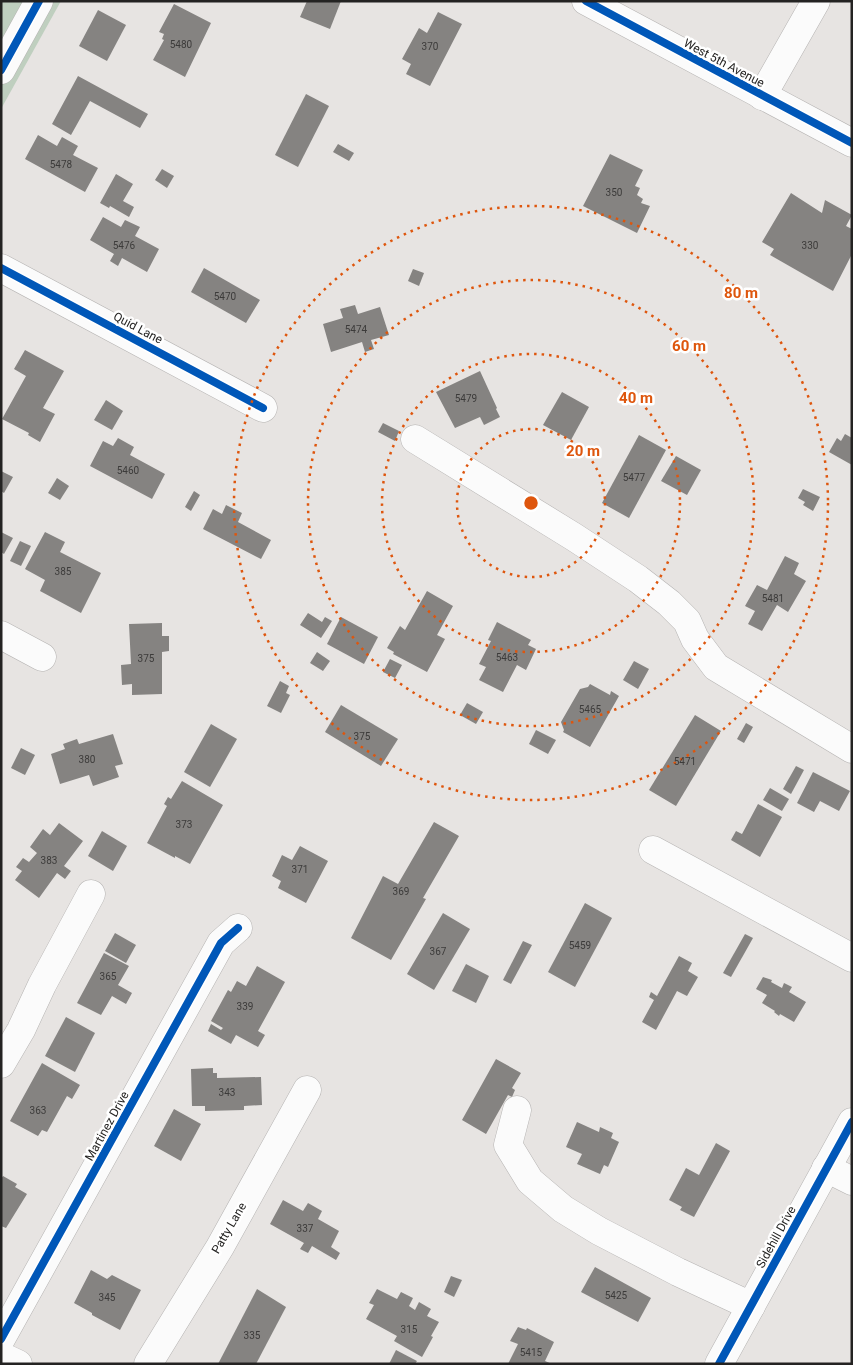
<svg xmlns="http://www.w3.org/2000/svg" width="853" height="1365" viewBox="0 0 853 1365" font-family="Roboto,sans-serif">
	<style>
		.green { fill: #bfcfbf }
		.building { fill: #858381 }
		.lines { fill: none; stroke-linecap: round; stroke-linejoin: round }
		.minor-casing { stroke: #b5b3b2; stroke-width: 29 }
		.minor { stroke: #fbfbfb; stroke-width: 28 }
		.cycleway-casing { stroke: #fff; stroke-width: 11 }
		.cycleway { stroke: #0057b8; stroke-width: 8 }
		.ring { fill: none; stroke: #de560d; stroke-width: 2.5; stroke-dasharray: 2.5 5 }
		.labels { text-anchor: middle; stroke-width: 5; stroke-linejoin: round; paint-order: stroke }
		.number-label { font-size: 10px; fill: #3c3b3a }
		.street-label { font-size: 12px; fill: #242322; stroke: #fff }
		.centre { fill: #de560d; stroke: #fff; stroke-width: 2.5 }
		.ring-label { font-size: 15px; text-anchor: middle; font-weight: bold; fill: #de560d; stroke: #fff; stroke-width: 5; stroke-linejoin: round; paint-order: stroke }
	</style>
	<rect width="100%" height="100%" fill="#e7e4e2"/>
	<path class="green" d="M1 1H61L1 109Z"/>
	<g class="building">
		<path d="M307 1H341L330 29 300 17Z"/>
		<path d="M174 4 211 23 185 77 153 60 164 40 162 39 164 34 159 32Z"/>
		<path d="M98 10 126 25 107 61 79 46Z"/>
		<path d="M438 12 462 24 430 86 406 74 411 64 402 59 419 28 427 33Z"/>
		<path d="M78 76 148 114 140 128 90 101 71 135 52 124Z"/>
		<path d="M306 94 329 106 298 167 275 155Z"/>
		<path d="M38 135 57 146 62 137 78 146 73 155 98 168 85 192 25 159Z"/>
		<path d="M338 144 354 153 349 161 333 152Z"/>
		<path d="M610 154 643 170 635 186 640 188 637 195 643 199 641 203 650 206 637 233 583 206Z"/>
		<path d="M162 169 174 176 167 188 155 180Z"/>
		<path d="M116 174 133 184 123 201 134 207 129 217 110 206 109 208 100 203Z"/>
		<path d="M791 193 822 213 825 200 852 215 846 226 852 229V254L833 291 770 255 774 249 762 242Z"/>
		<path d="M103 217 121 227 125 220 140 227 135 236 159 249 147 272 122 258 118 266 110 261 114 254 90 240Z"/>
		<path d="M204 268 260 300 246 323 191 292Z"/>
		<path d="M413 269 424 273 419 286 408 281Z"/>
		<path d="M355 305 358 314 380 307 389 335 371 340 374 349 365 352 362 342 331 352 323 324 343 318 340 309Z"/>
		<path d="M25 350 64 371 43 408 55 414 40 442 28 435 29 433 2 419 26 376 14 369Z"/>
		<path d="M480 371 497 408 496 409 500 417 484 425 480 417 455 428 436 392Z"/>
		<path d="M562 392 589 407 571 440 543 425Z"/>
		<path d="M106 400 123 411 112 430 94 420Z"/>
		<path d="M383 423 399 431 395 441 378 432Z"/>
		<path d="M845 434 852 438V465L829 452 837 438 841 441Z"/>
		<path d="M639 435 666 450 629 518 602 503Z"/>
		<path d="M118 438 134 447 130 455 165 474 152 499 90 466 103 441 113 446Z"/>
		<path d="M676 456 701 470 687 495 661 481Z"/>
		<path d="M1 471 13 477 4 493 1 491Z"/>
		<path d="M57 478 69 486 60 500 48 493Z"/>
		<path d="M803 489 820 497 813 511 803 505 805 502 798 498Z"/>
		<path d="M194 491 200 495 191 511 185 507Z"/>
		<path d="M226 505 242 513 238 522 271 540 261 559 203 529 213 509 222 514Z"/>
		<path d="M1 532 13 538 4 554 1 552Z"/>
		<path d="M45 532 65 542 60 552 101 573 81 613 40 591 45 580 25 569Z"/>
		<path d="M20 541 31 546 21 566 10 561Z"/>
		<path d="M785 556 799 563 794 574 806 581 788 612 777 605 762 631 748 624 755 611 745 606 757 585 767 590Z"/>
		<path d="M427 591 453 606 437 635 445 639 427 672 393 654 394 652 387 648 400 626 405 630Z"/>
		<path d="M308 613 322 622 325 617 332 621 321 638 300 625Z"/>
		<path d="M341 617 378 637 364 664 327 644Z"/>
		<path d="M497 622 531 640 528 645 536 649 526 670 517 665 503 692 479 680 486 667 479 664 491 641 488 640Z"/>
		<path d="M162 623V636H169V651L162 652V694L132 695V684L122 685 121 665 131 664 129 624Z"/>
		<path d="M317 652 330 661 323 671 310 663Z"/>
		<path d="M390 659 402 665 395 678 383 672Z"/>
		<path d="M634 661 649 669 638 689 623 680Z"/>
		<path d="M280 681 289 686 286 693 290 695 281 713 267 706Z"/>
		<path d="M590 684 610 695 611 691 619 696 590 747 563 732 564 730 561 722 580 689 588 687Z"/>
		<path d="M467 703 483 712 476 724 460 715Z"/>
		<path d="M341 705 398 739 381 766 325 732Z"/>
		<path d="M695 715 721 731 676 806 649 790Z"/>
		<path d="M746 723 753 727 744 743 737 739Z"/>
		<path d="M211 724 237 739 210 787 184 772Z"/>
		<path d="M536 730 556 740 548 754 529 744Z"/>
		<path d="M113 734 123 764 115 766 119 777 93 786 89 775 60 784 51 754 65 749 63 744 77 739 79 744Z"/>
		<path d="M21 748 35 755 25 775 11 768Z"/>
		<path d="M796 766 804 770 791 794 783 789Z"/>
		<path d="M813 772 850 791 839 811 820 801 814 812 797 803Z"/>
		<path d="M182 781 223 805 190 864 175 856V858L147 843 167 806 164 804 168 797 171 799Z"/>
		<path d="M770 788 789 799 782 811 763 800Z"/>
		<path d="M758 804 782 817 760 857 731 840 736 831 742 834Z"/>
		<path d="M434 822 459 836 423 898 426 899 391 960 351 938 383 876 398 884Z"/>
		<path d="M59 823 83 841 64 866 71 871 65 879 57 873 39 898 15 880 22 871 16 867 23 858 29 862 37 853 30 847 43 829 50 835Z"/>
		<path d="M102 831 127 846 113 871 88 856Z"/>
		<path d="M300 846 328 861 306 903 278 888 281 881 272 876 282 855 292 860Z"/>
		<path d="M585 903 612 918 575 987 548 972Z"/>
		<path d="M443 913 470 929 434 990 407 974Z"/>
		<path d="M115 933 136 945 126 963 105 951Z"/>
		<path d="M745 934 753 938 731 977 723 973Z"/>
		<path d="M523 941 532 945 511 984 503 980Z"/>
		<path d="M104 953 129 966 118 985 132 993 126 1004 112 996 101 1015 77 1003Z"/>
		<path d="M679 956 692 963 688 971 698 977 687 996 677 991 656 1030 642 1022 654 1000 649 997 651 992 657 996Z"/>
		<path d="M466 964 489 976 476 1003 452 991Z"/>
		<path d="M257 966 285 982 258 1031 265 1035 258 1047 236 1035 231 1044 208 1031 211 1024 221 1030 223 1028 211 1021 228 990 231 992 237 981 246 986Z"/>
		<path d="M763 977 772 980 771 982 782 988 784 983 792 987 789 992 806 1002 794 1022 780 1014 779 1016 774 1012 775 1011 762 1003 767 995 756 989Z"/>
		<path d="M66 1017 95 1033 75 1072 45 1056Z"/>
		<path d="M496 1059 521 1073 512 1088 515 1090 512 1097 508 1095 486 1134 462 1120Z"/>
		<path d="M42 1063 80 1085 72 1099 67 1096 47 1132 42 1130 38 1136 10 1121Z"/>
		<path d="M213 1068V1073H217V1078L261 1077 262 1105 244 1106V1110L205 1111V1106H192L191 1069Z"/>
		<path d="M174 1109 201 1124 181 1161 154 1146Z"/>
		<path d="M577 1122 599 1132 600 1127 613 1133 611 1138 619 1142 608 1167 604 1165 600 1174 577 1164 582 1154 566 1147Z"/>
		<path d="M716 1143 730 1151 694 1217 680 1210 682 1207 669 1200 686 1168 699 1175Z"/>
		<path d="M3 1176 17 1184 15 1187 27 1194 6 1228 1 1226V1179Z"/>
		<path d="M283 1200 303 1211 308 1203 322 1211 318 1219 339 1231 331 1247 340 1253 336 1260 312 1246 308 1253 300 1249 304 1243 270 1224Z"/>
		<path d="M595 1267 651 1298 638 1322 581 1292Z"/>
		<path d="M91 1270 107 1279 112 1275 141 1290 120 1330 92 1315V1313L74 1303Z"/>
		<path d="M451 1276 462 1280 454 1297 444 1292Z"/>
		<path d="M257 1289 286 1307 256 1364H218Z"/>
		<path d="M377 1289 397 1299 401 1292 413 1298 409 1306 415 1310 419 1302 431 1309 427 1316 439 1322 431 1336 433 1337 422 1357 394 1341 397 1336 366 1319 374 1305 369 1303Z"/>
		<path d="M518 1327 526 1330 527 1328 554 1342 545 1361 552 1364H508L518 1344 510 1341Z"/>
		<path d="M396 1350 417 1361 415 1364H389Z"/>
	</g>
	<g class="lines">
		<g class="minor-casing">
			<g id="minor">
				<path d="M586 1 852 143"/>
				<path d="M1 70 39 1"/>
				<path d="M762 96 816 1"/>
				<path d="M1 268 263 408"/>
				<path d="M415 439 574 537 638 579 669 603 687 621 695 639 716 667 852 749"/>
				<path d="M1 635 42 657"/>
				<path d="M653 850 852 958"/>
				<path d="M1 1064 21 1030 42 985 91 894"/>
				<path d="M517 1110 508 1145 530 1181 563 1209 599 1231 678 1272 751 1306"/>
				<path d="M826 1168 852 1181"/>
				<path d="M1 1339 221 943 238 928"/>
				<path d="M1 1356 18 1364"/>
				<path d="M148 1364 220 1247 307 1090"/>
				<path d="M719 1364 852 1122"/>
			</g>
		</g>
		<use href="#minor" class="minor"/>
		<g class="cycleway-casing">
			<g id="cycleway">
				<path d="M586 1 852 143"/>
				<path d="M1 70 39 1"/>
				<path d="M1 268 263 408"/>
				<path d="M1 1339 221 943 238 928"/>
				<path d="M719 1364 852 1122"/>
			</g>
		</g>
		<use href="#cycleway" class="cycleway"/>
	</g>
	<g class="ring">
		<circle cx="531" cy="503" r="74"/>
		<circle cx="531" cy="503" r="149"/>
		<circle cx="531" cy="503" r="223"/>
		<circle cx="531" cy="503" r="297"/>
	</g>
	<g class="labels">
		<g class="number-label">
			<text x="181" y="48">5480</text>
			<text x="430" y="50">370</text>
			<text x="61" y="168">5478</text>
			<text x="614" y="196">350</text>
			<text x="124" y="249">5476</text>
			<text x="810" y="249">330</text>
			<text x="225" y="300">5470</text>
			<text x="356" y="333">5474</text>
			<text x="466" y="402">5479</text>
			<text x="128" y="474">5460</text>
			<text x="634" y="481">5477</text>
			<text x="63" y="575">385</text>
			<text x="773" y="602">5481</text>
			<text x="507" y="661">5463</text>
			<text x="146" y="662">375</text>
			<text x="590" y="713">5465</text>
			<text x="362" y="740">375</text>
			<text x="87" y="763">380</text>
			<text x="685" y="765">5471</text>
			<text x="184" y="828">373</text>
			<text x="49" y="864">383</text>
			<text x="300" y="873">371</text>
			<text x="401" y="895">369</text>
			<text x="580" y="949">5459</text>
			<text x="438" y="955">367</text>
			<text x="108" y="980">365</text>
			<text x="245" y="1010">339</text>
			<text x="227" y="1096">343</text>
			<text x="38" y="1114">363</text>
			<text x="305" y="1232">337</text>
			<text x="616" y="1299">5425</text>
			<text x="107" y="1301">345</text>
			<text x="409" y="1333">315</text>
			<text x="252" y="1339">335</text>
			<text x="531" y="1356">5415</text>
		</g>
		<g class="street-label">
			<text transform="translate(724 63) rotate(28)" y="4">West 5th Avenue</text>
			<text transform="translate(138 328) rotate(28)" y="4">Quid Lane</text>
			<text transform="translate(107 1126) rotate(-61)" y="4">Martinez Drive</text>
			<text transform="translate(229 1228) rotate(-60)" y="4">Patty Lane</text>
			<text transform="translate(776 1237) rotate(-61)" y="4">Sidehill Drive</text>
		</g>
	</g>
	<circle cx="531" cy="503" r="8" class="centre"/>
	<g class="ring-label">
		<text x="741" y="298">80 m</text>
		<text x="689" y="351">60 m</text>
		<text x="636" y="403">40 m</text>
		<text x="583" y="456">20 m</text>
	</g>
	<rect width="853" height="1365" fill="none" stroke="#242322" stroke-width="5"/>
</svg>
